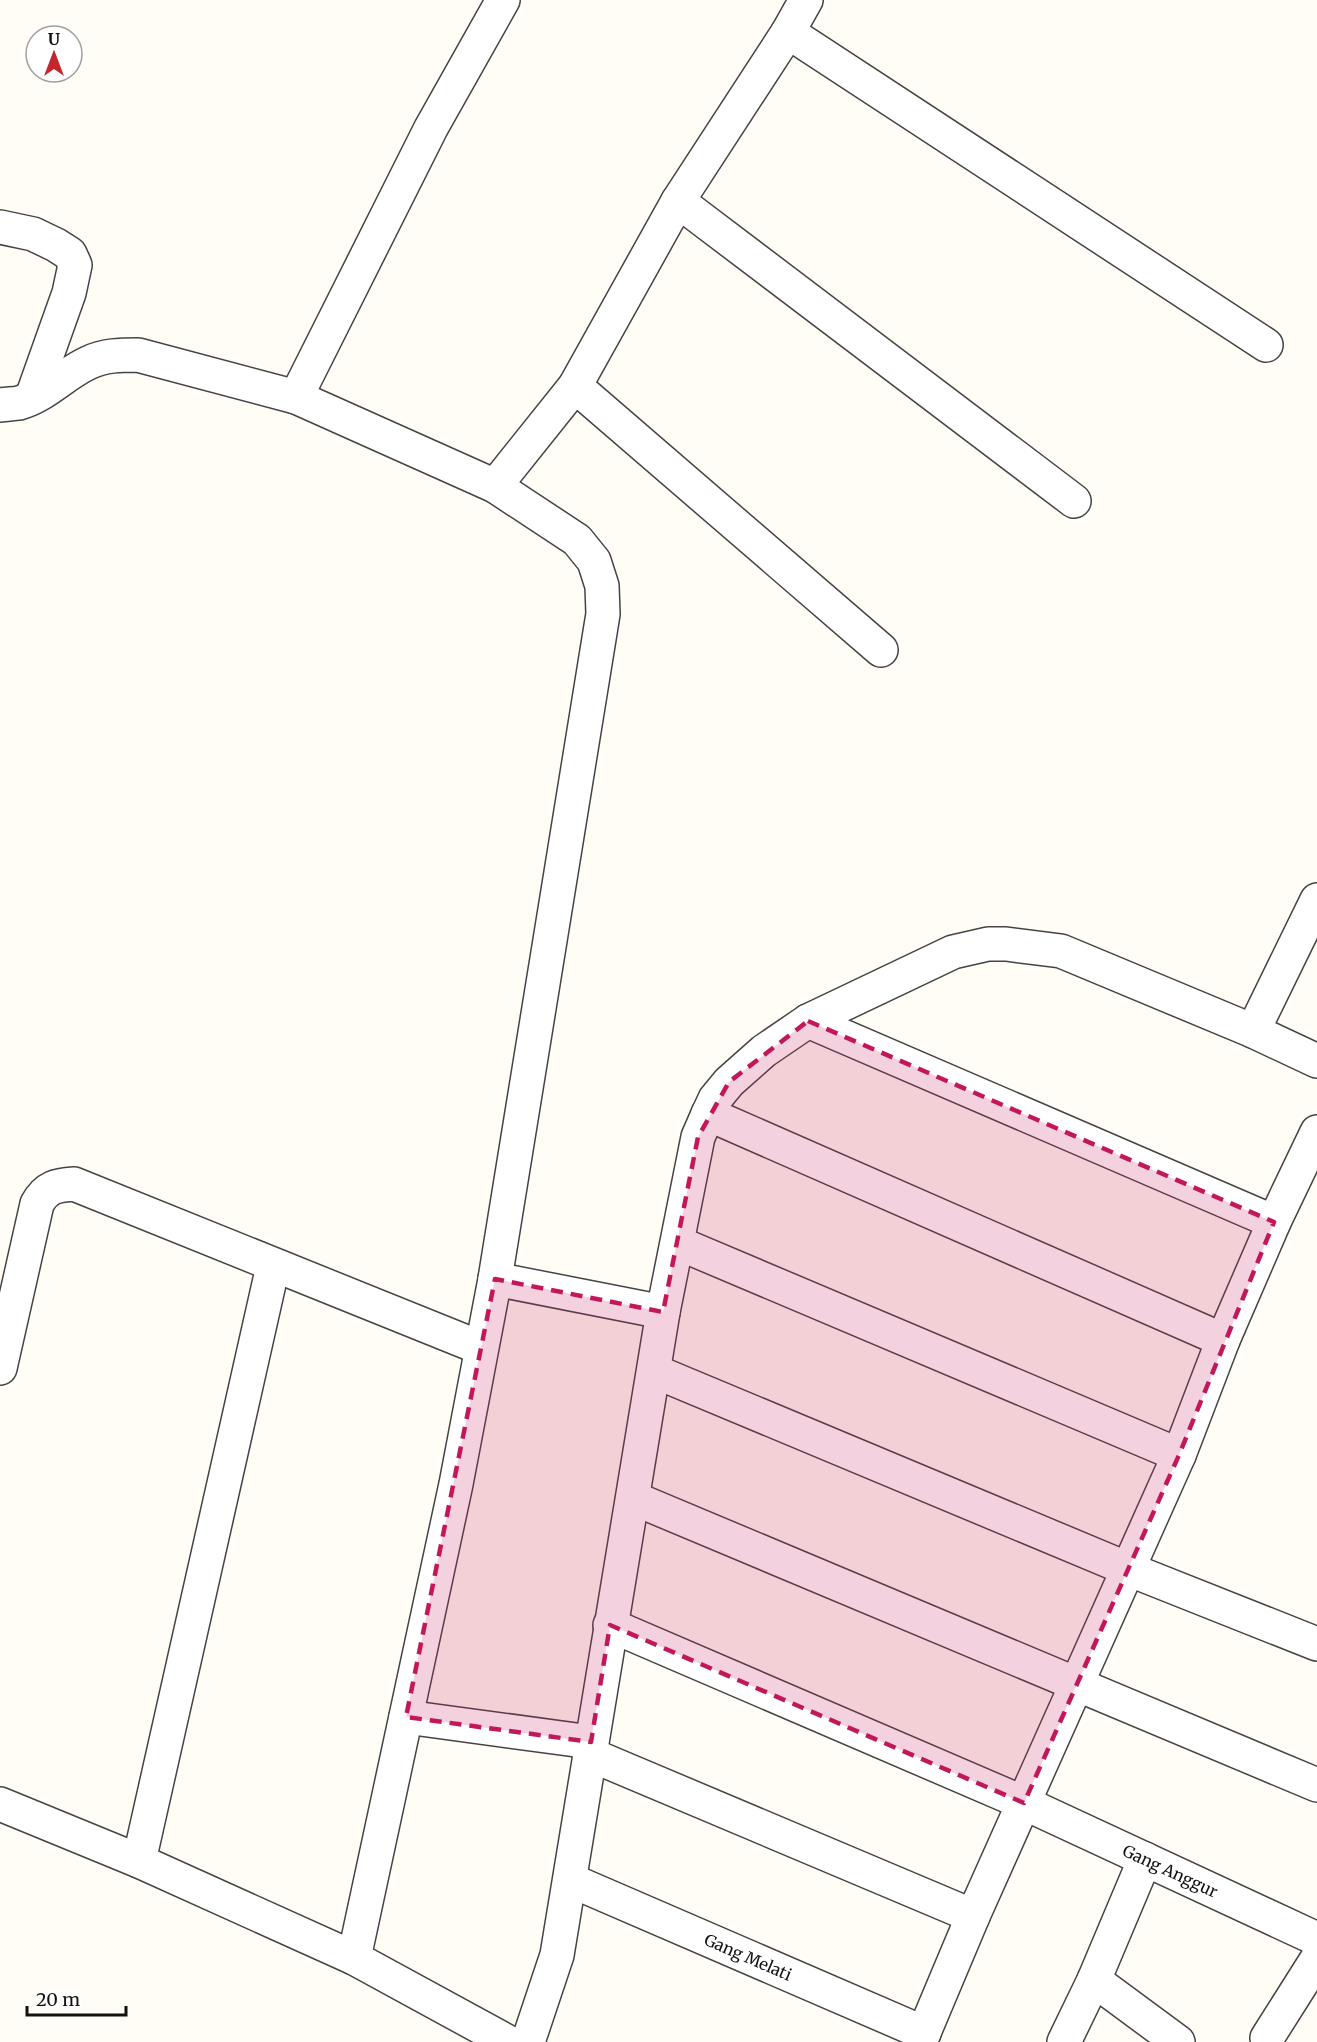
<svg xmlns="http://www.w3.org/2000/svg" width="1317" height="2042" viewBox="0 0 1317 2042" font-family="Merriweather,serif">
	<style>
		.lines { fill: none; stroke-linecap: round; stroke-linejoin: round }
		.minor-casing { stroke: #444; stroke-width: 36 }
		.minor { stroke: #fff; stroke-width: 33 }
		.marked { fill: #c2185b; fill-opacity: 0.2; stroke: #c2185b; stroke-width: 4.5; stroke-dasharray: 12 8; stroke-linejoin: round }
		.labels { text-anchor: middle; stroke-width: 6; stroke-linejoin: round; paint-order: stroke }
		.street-label { font-size: 16px; fill: #111; stroke: #fff }
	</style>
	<rect width="100%" height="100%" fill="#fffdf5"/>
	<g class="lines">
		<g class="minor-casing">
			<g id="minor">
				<path d="M788 32 1266 345"/>
				<path d="M678 201 1074 501"/>
				<path d="M0 227 33 234 56 245 70 254 75 265 69 293 32 397"/>
				<path d="M575 386 881 650"/>
				<path d="M296 397 431 128 503 0"/>
				<path d="M0 405C6 404 13 404 19 403 45 396 64 374 88 363 104 355 121 355 138 355L296 397 495 486 577 540 594 561 602 586 603 614 495 1279 456 1484 354 1958"/>
				<path d="M495 486 575 386 678 201 788 32 806 0"/>
				<path d="M808 1021 1274 1222"/>
				<path d="M1253 1031 1317 900"/>
				<path d="M708 1114 1223 1340"/>
				<path d="M678 1243 1179 1455"/>
				<path d="M495 1279 663 1312"/>
				<path d="M0 1368 37 1204C46 1187 57 1185 74 1184L481 1348"/>
				<path d="M654 1371 1128 1569 1317 1644"/>
				<path d="M633 1498 1317 1785"/>
				<path id="s1" d="M610 1625 1024 1803 1317 1939"/>
				<path d="M406 1717 591 1742"/>
				<path d="M589 1754 973 1916"/>
				<path d="M0 1804 139 1861 354 1958 508 2042"/>
				<path d="M139 1861 273 1266"/>
				<path id="s2" d="M570 1880 924 2033"/>
				<path d="M1094 1980 1178 2042"/>
				<path d="M1267 2038 1317 1959"/>
				<path d="M528 2042 557 1955 663 1312 698 1137 708 1114 715 1099 729 1082 764 1051 808 1021 953 952 988 944H1006L1061 951 1253 1031 1317 1061"/>
				<path d="M920 2042 973 1916 1179 1455 1223 1340 1274 1222 1317 1132"/>
				<path d="M1064 2042 1094 1980 1145 1859"/>
			</g>
		</g>
		<use href="#minor" class="minor"/>
	</g>
	<path class="marked" d="M808 1021 1274 1222 1179 1455 1024 1803 610 1625 591 1742 406 1717 495 1279 663 1312 698 1137 729 1082Z"/>
	<g class="labels">
		<g class="street-label">
			<text dy="6" stroke="none"><textPath href="#s1" startOffset="612">Gang Anggur</textPath></text>
			<text dy="6" stroke="none"><textPath href="#s2" startOffset="194">Gang Melati</textPath></text>
		</g>
	</g>
	<g transform="translate(54 54)"><circle r="28" fill="#ffffff" stroke="#a0a0a0" stroke-width="1.5"/>
	<path d="M0-4.5L10 22L0 15L-10 22Z" fill="#c4262e"/>
	<text y="-9" font-size="16" font-weight="bold" text-anchor="middle" fill="#111111">U</text>
	</g>
	<path d="M27 2006v9h99v-9" fill="none" stroke="#111111" stroke-width="3"/>
	<text x="36" y="2006" font-size="18" fill="#111111" stroke="#ffffff" stroke-width="4.5" paint-order="stroke">20 m</text>
</svg>
